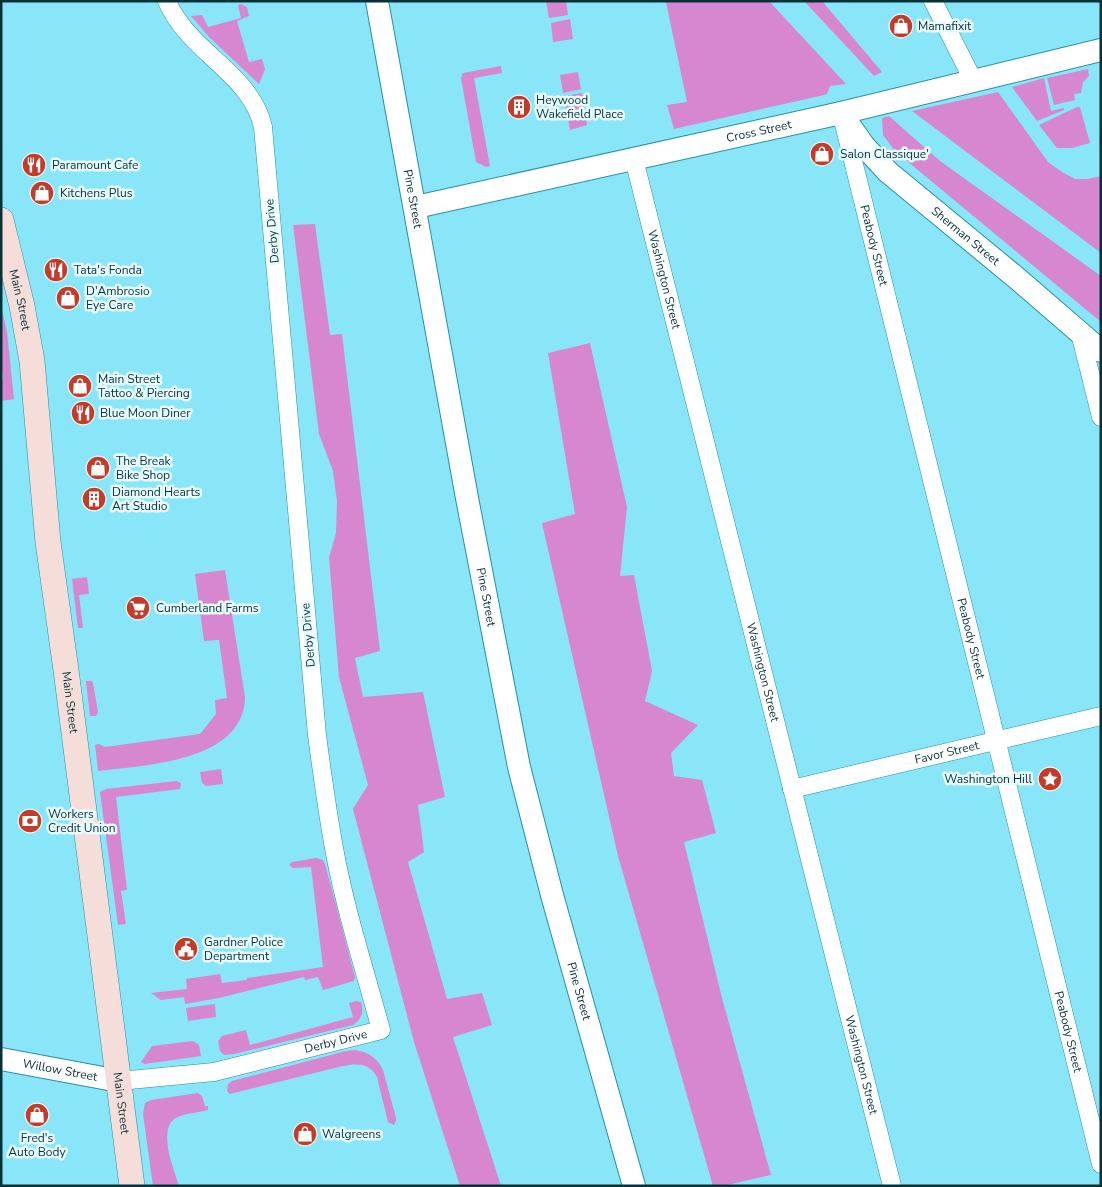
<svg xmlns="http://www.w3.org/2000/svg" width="1102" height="1187" viewBox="0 0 1102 1187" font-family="'Nunito Sans',sans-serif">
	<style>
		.green { fill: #d787cf }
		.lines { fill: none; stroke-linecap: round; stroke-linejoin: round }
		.minor-casing { stroke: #298f9f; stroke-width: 19 }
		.tertiary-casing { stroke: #298f9f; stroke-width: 24 }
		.secondary-casing { stroke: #298f9f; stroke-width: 26 }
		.minor { stroke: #fff; stroke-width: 18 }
		.tertiary { stroke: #fff; stroke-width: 22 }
		.secondary { stroke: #f5deda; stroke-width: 25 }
		.labels { text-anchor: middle; stroke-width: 5; stroke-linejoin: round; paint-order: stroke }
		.poi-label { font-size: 12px; fill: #063138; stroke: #e9fafd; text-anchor: start }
		.street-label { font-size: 12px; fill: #063138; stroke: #e9fafd }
	</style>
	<rect width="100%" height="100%" fill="#88e6f8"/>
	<g class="green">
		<path d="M546 1H566L568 15 549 18Z"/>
		<path d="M668 1H769L846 84 830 86 827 94 824 95 674 129 667 105 687 102 666 2Z"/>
		<path d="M804 1H822L882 72 874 76Z"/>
		<path d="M241 4 247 7 249 16 237 21 249 62 262 59 265 69 259 84 209 37 191 16 202 15 208 27 241 18 238 5Z"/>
		<path d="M570 19 573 39 553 42 551 23Z"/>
		<path d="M501 66 502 73 474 78 490 166 486 167 476 162 461 78 463 73Z"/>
		<path d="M1088 69 1089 76 1083 82 1081 93 1074 94 1075 100 1054 105 1047 78Z"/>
		<path d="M578 72 581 89 563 93 560 75Z"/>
		<path d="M1044 78 1051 111 1064 108V110L1037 121 1012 87Z"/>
		<path d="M998 92 1048 162 1062 172 1075 179H1088L1101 176V253L912 111Z"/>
		<path d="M582 93 587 125 570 130 564 96Z"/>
		<path d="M1077 107H1080L1090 143 1072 148H1057L1039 125Z"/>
		<path d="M889 116 940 161 1101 276V322L895 151 883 135 882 118Z"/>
		<path d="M315 224 330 335 342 334 380 651 355 658 363 697 423 692 445 797 418 805 424 852 408 862 447 999 482 993 492 1025 453 1037 501 1186H460L414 1042 353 809 368 785 339 677 329 558 336 533 337 501 333 471 319 434 293 225Z"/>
		<path d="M1 306 7 332 14 399 1 401V380L3 379 1 357Z"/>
		<path d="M590 343 627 507 620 576 634 575 652 671 645 701 698 725 671 753 674 776 702 780 716 833 684 842 722 998 771 1175 723 1186H713L618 856 542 523 575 514 548 353Z"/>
		<path d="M225 570 245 697C244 762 145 765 98 771L95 745 99 744 105 747 200 734 216 714 215 700 227 698 219 640 204 641 195 574Z"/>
		<path d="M87 577 89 594 79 595 83 628H78L72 579Z"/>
		<path d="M86 681H92L93 683 98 712 96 716H90Z"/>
		<path d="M221 769 223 784 206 786 202 783 200 772Z"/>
		<path d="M176 781 181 783 180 789 116 797 127 890 121 891 126 924 118 925 100 792 106 789Z"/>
		<path d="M316 858 323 860 325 864 355 977 354 981 323 990 318 977 305 980 304 977 219 998 185 1004 184 997 161 1000 151 993 187 989 186 979 220 974 222 983 247 980V978L323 967 311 867 293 868 289 865 292 862Z"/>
		<path d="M356 1001 361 1002C364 1012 362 1019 353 1025L234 1054 224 1055 220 1051 218 1041 222 1036 246 1030 250 1045 353 1017 349 1003Z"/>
		<path d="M215 1004 216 1017 188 1021 186 1008Z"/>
		<path d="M193 1041 199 1045 201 1056 145 1064 141 1062 152 1046Z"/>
		<path d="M355 1050C369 1052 377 1058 383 1070L396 1118V1121L394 1125 388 1122 377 1077C370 1063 357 1063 343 1066L230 1094 227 1091 228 1084 232 1081 346 1051Z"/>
		<path d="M198 1093 202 1096 205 1106H208V1110C198 1113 181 1113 173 1120 159 1133 174 1170 179 1186H153L143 1114 145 1103 151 1100Z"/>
	</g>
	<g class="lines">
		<g class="minor-casing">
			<g id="minor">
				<path d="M933 1 973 80"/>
				<path id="s1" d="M843 120 1101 1164"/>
				<path id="s2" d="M634 159 892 1186"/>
				<path d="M1080 333 1101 417"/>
				<path id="s3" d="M792 789 1101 716"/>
				<path id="s4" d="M119 1081 214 1072 381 1030C365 970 345 910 334 848 327 810 322 773 317 735L263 127C251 73 188 52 167 1"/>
			</g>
		</g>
		<g class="tertiary-casing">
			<g id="tertiary">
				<path id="s5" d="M377 1 467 498 519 767 552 895 634 1186"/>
				<path id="s6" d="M841 113 864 146 888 172 1019 280 1101 351"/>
				<path id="s7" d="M416 207 841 113 1101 50"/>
				<path id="s8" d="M1 1059 119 1081"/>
			</g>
		</g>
		<g class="secondary-casing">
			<g id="secondary">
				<path id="s9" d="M1 220 22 306 32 361 48 542 66 670 132 1186"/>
			</g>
		</g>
		<use href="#minor" class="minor"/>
		<use href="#tertiary" class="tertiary"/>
		<use href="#secondary" class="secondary"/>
	</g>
	<defs>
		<g id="shop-disc" transform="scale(1.25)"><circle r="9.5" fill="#c63a28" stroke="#e9fafd"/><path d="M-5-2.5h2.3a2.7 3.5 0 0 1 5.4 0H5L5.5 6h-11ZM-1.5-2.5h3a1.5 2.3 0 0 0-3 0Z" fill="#fff"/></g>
		<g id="building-disc" transform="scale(1.25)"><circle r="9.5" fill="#c63a28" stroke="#e9fafd"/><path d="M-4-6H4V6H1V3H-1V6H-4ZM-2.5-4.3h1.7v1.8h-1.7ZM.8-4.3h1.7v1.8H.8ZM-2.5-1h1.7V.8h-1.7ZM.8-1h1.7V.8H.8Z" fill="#fff"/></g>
		<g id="restaurant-disc" transform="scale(1.25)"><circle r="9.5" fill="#c63a28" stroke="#e9fafd"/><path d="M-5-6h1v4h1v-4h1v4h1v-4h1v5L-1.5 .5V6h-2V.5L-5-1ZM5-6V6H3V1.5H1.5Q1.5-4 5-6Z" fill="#fff"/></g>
		<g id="supermarket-disc" transform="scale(1.25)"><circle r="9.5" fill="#c63a28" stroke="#e9fafd"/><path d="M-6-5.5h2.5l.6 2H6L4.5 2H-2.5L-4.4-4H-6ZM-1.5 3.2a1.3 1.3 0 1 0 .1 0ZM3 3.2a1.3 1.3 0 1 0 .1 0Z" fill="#fff"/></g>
		<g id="sight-disc" transform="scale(1.25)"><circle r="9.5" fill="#c63a28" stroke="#e9fafd"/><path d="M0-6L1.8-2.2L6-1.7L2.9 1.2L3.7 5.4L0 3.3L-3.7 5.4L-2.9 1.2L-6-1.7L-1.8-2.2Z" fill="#fff"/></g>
		<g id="bank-disc" transform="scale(1.25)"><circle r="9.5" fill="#c63a28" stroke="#e9fafd"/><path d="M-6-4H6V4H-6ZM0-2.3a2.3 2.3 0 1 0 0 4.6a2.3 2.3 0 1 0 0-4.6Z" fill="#fff"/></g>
		<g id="civic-disc" transform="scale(1.25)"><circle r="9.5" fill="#c63a28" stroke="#e9fafd"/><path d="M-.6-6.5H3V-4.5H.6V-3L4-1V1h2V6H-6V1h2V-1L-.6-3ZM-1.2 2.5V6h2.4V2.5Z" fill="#fff"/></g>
	</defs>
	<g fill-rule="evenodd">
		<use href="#shop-disc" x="901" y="26"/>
		<use href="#building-disc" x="519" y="107"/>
		<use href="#shop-disc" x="822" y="154"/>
		<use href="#restaurant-disc" x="34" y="165"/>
		<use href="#shop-disc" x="42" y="193"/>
		<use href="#restaurant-disc" x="56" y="270"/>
		<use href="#shop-disc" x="68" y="298"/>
		<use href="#shop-disc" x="80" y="386"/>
		<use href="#restaurant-disc" x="83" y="413"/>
		<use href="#shop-disc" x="98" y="468"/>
		<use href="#building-disc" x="94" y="499"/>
		<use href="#supermarket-disc" x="138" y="608"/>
		<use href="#sight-disc" x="1050" y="779"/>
		<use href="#bank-disc" x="30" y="821"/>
		<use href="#civic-disc" x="186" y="949"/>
		<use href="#shop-disc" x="37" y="1115"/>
		<use href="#shop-disc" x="305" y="1134"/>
	</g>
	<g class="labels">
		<g class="poi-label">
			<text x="918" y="30">Mamafixit</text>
			<text x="536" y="104">Heywood<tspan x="536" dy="14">Wakefield Place</tspan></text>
			<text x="840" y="158">Salon Classique'</text>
			<text x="52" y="169">Paramount Cafe</text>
			<text x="60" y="197">Kitchens Plus</text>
			<text x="74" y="274">Tata's Fonda</text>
			<text x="86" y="295">D'Ambrosio<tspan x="86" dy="14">Eye Care</tspan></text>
			<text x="98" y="383">Main Street<tspan x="98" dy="14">Tattoo &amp; Piercing</tspan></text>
			<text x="100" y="417">Blue Moon Diner</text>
			<text x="116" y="465">The Break<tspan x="116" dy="14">Bike Shop</tspan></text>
			<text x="112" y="496">Diamond Hearts<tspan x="112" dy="14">Art Studio</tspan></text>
			<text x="156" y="612">Cumberland Farms</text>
			<text x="1032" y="783" text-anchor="end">Washington Hill</text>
			<text x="48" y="818">Workers<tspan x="48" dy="14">Credit Union</tspan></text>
			<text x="204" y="946">Gardner Police<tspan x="204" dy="14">Department</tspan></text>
			<text x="322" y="1138">Walgreens</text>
			<text x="37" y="1142" text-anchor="middle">Fred's<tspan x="37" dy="14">Auto Body</tspan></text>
		</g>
		<g class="street-label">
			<text dy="4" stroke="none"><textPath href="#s7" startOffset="351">Cross Street</textPath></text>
			<text dy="4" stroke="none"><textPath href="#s5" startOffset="201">Pine Street</textPath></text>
			<text transform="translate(272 231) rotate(-95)" y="4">Derby Drive</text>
			<text dy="4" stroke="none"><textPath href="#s6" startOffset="176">Sherman Street</textPath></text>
			<text dy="4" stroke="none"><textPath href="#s1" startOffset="129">Peabody Street</textPath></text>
			<text dy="4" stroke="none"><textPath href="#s2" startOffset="124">Washington Street</textPath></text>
			<text dy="4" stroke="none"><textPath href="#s9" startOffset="82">Main Street</textPath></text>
			<text dy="4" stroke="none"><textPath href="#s5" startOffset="606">Pine Street</textPath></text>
			<text transform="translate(308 635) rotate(-95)" y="4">Derby Drive</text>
			<text dy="4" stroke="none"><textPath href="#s1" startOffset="534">Peabody Street</textPath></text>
			<text dy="4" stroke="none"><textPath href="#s2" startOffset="529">Washington Street</textPath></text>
			<text dy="4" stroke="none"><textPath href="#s9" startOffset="488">Main Street</textPath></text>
			<text dy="4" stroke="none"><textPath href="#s3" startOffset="159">Favor Street</textPath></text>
			<text dy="4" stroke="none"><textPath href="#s5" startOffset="1011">Pine Street</textPath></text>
			<text dy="4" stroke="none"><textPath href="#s1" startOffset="939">Peabody Street</textPath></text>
			<text dy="4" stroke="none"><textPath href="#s4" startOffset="221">Derby Drive</textPath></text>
			<text dy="4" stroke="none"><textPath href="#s2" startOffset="934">Washington Street</textPath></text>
			<text dy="4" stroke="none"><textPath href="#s8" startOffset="60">Willow Street</textPath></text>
			<text dy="4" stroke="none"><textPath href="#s9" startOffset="892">Main Street</textPath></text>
		</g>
	</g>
	<rect width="1102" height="1187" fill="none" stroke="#063138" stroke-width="5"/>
</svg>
